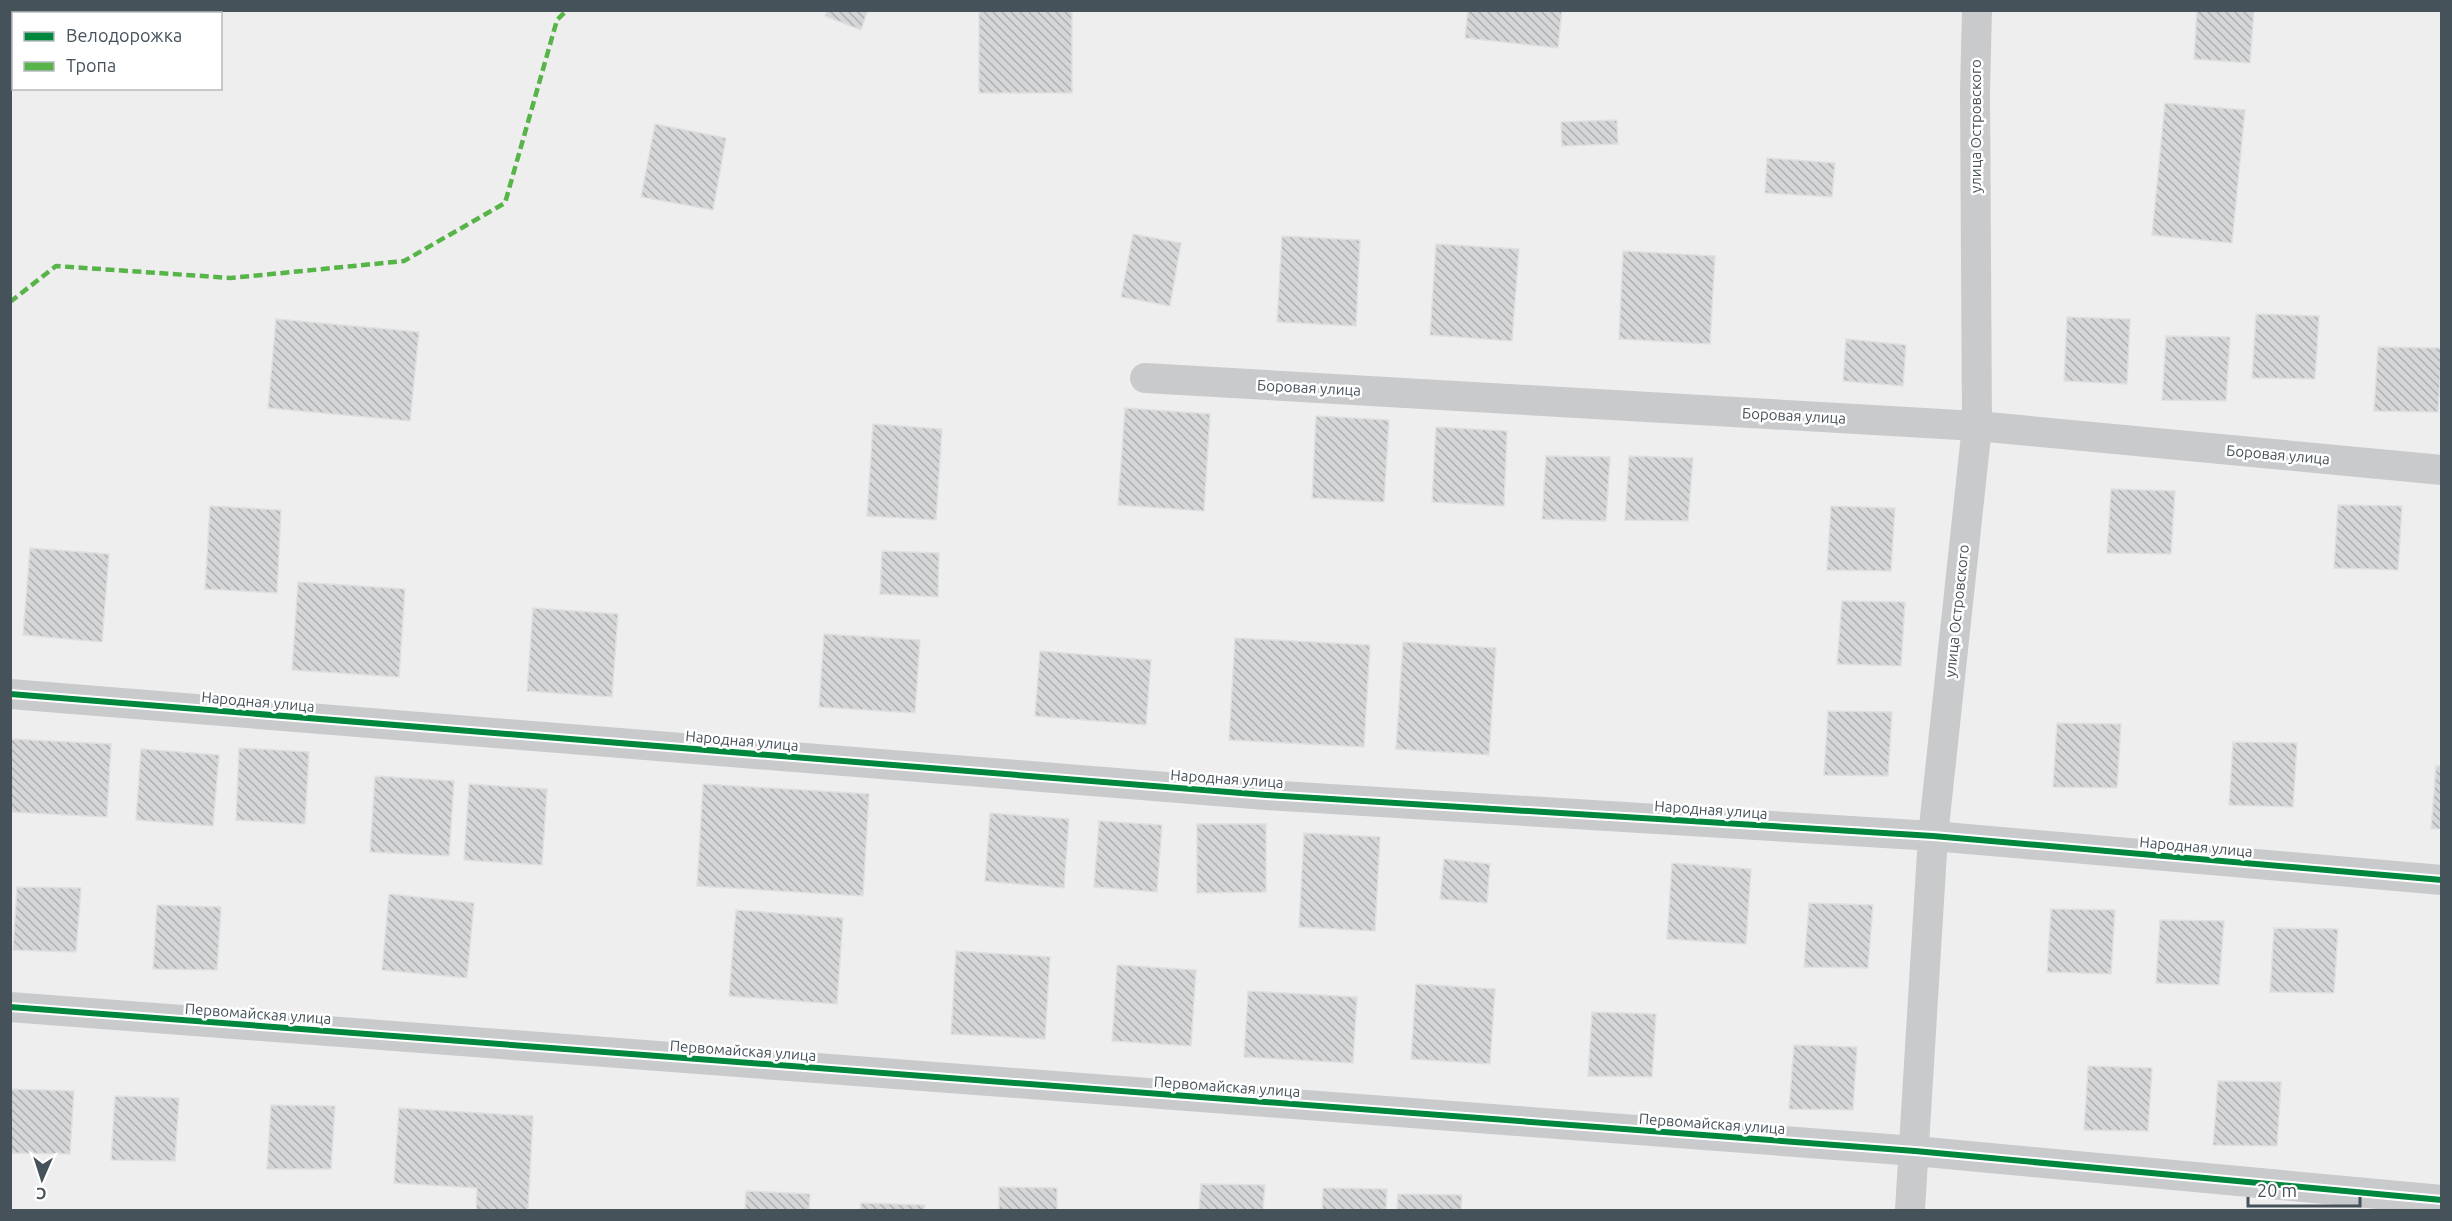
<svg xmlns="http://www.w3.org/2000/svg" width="2452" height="1221" viewBox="0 0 2452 1221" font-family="Ubuntu,sans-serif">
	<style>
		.building { fill: url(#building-back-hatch); stroke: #e0e0e1; stroke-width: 1.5 }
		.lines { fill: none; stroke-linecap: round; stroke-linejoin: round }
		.street { stroke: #c8cacc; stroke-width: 30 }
		.quiet { stroke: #57b448; stroke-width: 4.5; stroke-dasharray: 9 4.5; stroke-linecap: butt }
		.cycleway-casing { stroke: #fff; stroke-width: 10 }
		.cycleway { stroke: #00873e; stroke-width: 6 }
		.labels { text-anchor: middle; stroke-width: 5; stroke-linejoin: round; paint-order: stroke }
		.street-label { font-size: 15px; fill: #46525a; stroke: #fff }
	</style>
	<defs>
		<pattern id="building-back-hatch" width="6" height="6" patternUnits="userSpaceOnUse" patternTransform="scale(1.5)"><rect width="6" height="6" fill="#d5d6d7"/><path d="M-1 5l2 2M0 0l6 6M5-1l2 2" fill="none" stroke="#afb0b1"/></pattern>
	</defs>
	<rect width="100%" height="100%" fill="#efeeee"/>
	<g class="building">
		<path d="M827 10H868L861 30 825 16Z"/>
		<rect x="979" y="10" width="93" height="83"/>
		<path d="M1468 10H1562L1558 48 1465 38Z"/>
		<path d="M2197 10H2254L2250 63 2194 59Z"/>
		<path d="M2165 103 2245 110 2232 243 2152 235Z"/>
		<path d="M1617 120 1618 144 1562 146 1561 122Z"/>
		<path d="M655 124 726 138 713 210 641 197Z"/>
		<path d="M1767 158 1835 163 1832 197 1765 193Z"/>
		<path d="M1133 234 1181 243 1170 306 1121 297Z"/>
		<path d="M1282 236 1360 240 1356 326 1277 322Z"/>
		<path d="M1436 244 1519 249 1512 341 1430 335Z"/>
		<path d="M1623 251 1715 256 1710 344 1619 339Z"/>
		<path d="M2256 314 2319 316 2315 379 2252 378Z"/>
		<path d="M2067 317 2130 319 2127 384 2064 381Z"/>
		<path d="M276 319 419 332 410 421 268 408Z"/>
		<path d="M2166 336 2230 337 2226 401 2162 400Z"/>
		<path d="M1846 339 1906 345 1903 386 1843 381Z"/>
		<path d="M2378 347 2442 348 2438 412 2374 411Z"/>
		<path d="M1125 408 1210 414 1204 511 1118 505Z"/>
		<path d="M1316 416 1389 420 1384 502 1312 498Z"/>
		<path d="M873 424 942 429 936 520 867 516Z"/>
		<path d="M1436 427 1507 431 1504 506 1432 502Z"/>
		<path d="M1546 456 1610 457 1606 521 1542 519Z"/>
		<path d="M1629 456 1693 458 1688 521 1625 520Z"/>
		<path d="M2111 489 2175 491 2171 554 2107 553Z"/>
		<path d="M2338 505 2402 506 2398 570 2334 568Z"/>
		<path d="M210 506 281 510 277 593 205 589Z"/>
		<path d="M1831 506 1895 508 1891 571 1827 570Z"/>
		<path d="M30 548 109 554 102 642 23 635Z"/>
		<path d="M882 551 939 553 938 597 880 594Z"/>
		<path d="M298 582 405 589 399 677 292 670Z"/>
		<path d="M1842 601 1905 602 1901 666 1837 664Z"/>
		<path d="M533 608 618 614 612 697 527 691Z"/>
		<path d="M824 634 920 640 915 713 819 707Z"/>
		<path d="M1235 638 1370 645 1364 747 1229 740Z"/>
		<path d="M1403 642 1496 648 1489 755 1396 749Z"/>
		<path d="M1040 651 1151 660 1146 725 1035 716Z"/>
		<path d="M1828 711 1892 712 1888 776 1824 775Z"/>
		<path d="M2057 723 2121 724 2117 788 2053 787Z"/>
		<path d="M11 739 111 744 107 817 10 812Z"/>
		<path d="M2233 742 2297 743 2293 807 2229 805Z"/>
		<path d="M239 748 309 752 305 824 236 820Z"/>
		<path d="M141 749 219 755 213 826 136 820Z"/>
		<path d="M2436 766H2442V829H2431Z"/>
		<path d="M375 776 454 781 449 856 370 852Z"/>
		<path d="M469 784 547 789 542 865 464 860Z"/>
		<path d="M703 784 869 794 863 896 697 886Z"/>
		<path d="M990 813 1069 819 1064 888 985 881Z"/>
		<path d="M1099 821 1162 825 1157 892 1094 887Z"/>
		<path d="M1197 824H1266V892L1197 893Z"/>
		<path d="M1304 833 1380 837 1375 931 1299 927Z"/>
		<path d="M1444 859 1490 864 1487 903 1440 899Z"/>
		<path d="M1672 863 1751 869 1746 944 1667 939Z"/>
		<path d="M17 887 81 888 76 952 13 950Z"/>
		<path d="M389 894 474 903 467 978 382 970Z"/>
		<path d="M1809 903 1873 905 1868 968 1804 967Z"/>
		<path d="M157 905 221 907 217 970 153 969Z"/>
		<path d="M2051 909 2115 910 2111 974 2047 972Z"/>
		<path d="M736 910 843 918 837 1004 729 996Z"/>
		<path d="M2160 920 2224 921 2219 985 2156 983Z"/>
		<path d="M2274 928 2338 929 2334 993 2270 992Z"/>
		<path d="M956 951 1050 957 1045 1039 951 1034Z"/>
		<path d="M1117 965 1196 970 1191 1046 1112 1041Z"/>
		<path d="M1416 984 1495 989 1490 1064 1411 1059Z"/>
		<path d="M1248 991 1357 997 1353 1063 1244 1057Z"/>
		<path d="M1592 1012 1656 1014 1652 1077 1588 1076Z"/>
		<path d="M1794 1045 1857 1047 1853 1110 1789 1109Z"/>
		<path d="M2088 1066 2152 1068 2148 1131 2084 1130Z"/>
		<path d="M2218 1081 2281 1082 2277 1146 2213 1145Z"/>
		<path d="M10 1089 74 1091 70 1154 10 1153Z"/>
		<path d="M115 1096 179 1098 175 1161 111 1160Z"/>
		<path d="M271 1105 335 1106 331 1169H267Z"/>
		<path d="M399 1108 533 1116 528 1210H476L477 1188 394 1183Z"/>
		<path d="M1201 1184 1265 1185 1263 1210H1199Z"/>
		<path d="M999 1187 1057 1188V1210H999Z"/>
		<path d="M1323 1188 1387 1189 1386 1210H1322Z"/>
		<path d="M746 1191 810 1194 809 1210H745Z"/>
		<path d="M1398 1194 1462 1195 1461 1210H1397Z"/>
		<path d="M861 1203 925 1205 924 1210H860Z"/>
	</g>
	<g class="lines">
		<g class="street">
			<path d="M1145 378 1977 426 2442 470"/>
			<path d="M10 694 1266 795 1933 836 2442 880"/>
			<path d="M10 1007 1915 1151 2442 1200"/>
			<path d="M1910 1210 1933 836 1977 426 1975 92 1977 10"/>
		</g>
		<path class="quiet" d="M10 302 56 266 231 278 404 261 505 203 557 20 567 10"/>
		<g class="cycleway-casing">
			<g id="cycleway">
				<path d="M10 694 1266 795 1933 836 2442 880"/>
				<path d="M10 1007 1915 1151 2442 1200"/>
			</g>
		</g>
		<use href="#cycleway" class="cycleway"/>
	</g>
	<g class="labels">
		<g class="street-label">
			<text transform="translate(1976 126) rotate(-90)" y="5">улица Островского</text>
			<text transform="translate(1309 388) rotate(3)" y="5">Боровая улица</text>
			<text transform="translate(1794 416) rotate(3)" y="5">Боровая улица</text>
			<text transform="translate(2278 455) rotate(5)" y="5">Боровая улица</text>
			<text transform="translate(1957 611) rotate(-84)" y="5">улица Островского</text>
			<text transform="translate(258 702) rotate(5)" y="5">Народная улица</text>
			<text transform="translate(742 741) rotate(5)" y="5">Народная улица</text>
			<text transform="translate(1227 779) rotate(4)" y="5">Народная улица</text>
			<text transform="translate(1711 810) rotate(4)" y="5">Народная улица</text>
			<text transform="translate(2196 847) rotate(5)" y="5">Народная улица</text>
			<text transform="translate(258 1014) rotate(4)" y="5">Первомайская улица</text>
			<text transform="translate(743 1051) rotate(4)" y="5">Первомайская улица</text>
			<text transform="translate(1227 1087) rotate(4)" y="5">Первомайская улица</text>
			<text transform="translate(1712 1124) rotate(4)" y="5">Первомайская улица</text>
		</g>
	</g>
	<rect width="2452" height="1221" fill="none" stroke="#46525a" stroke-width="24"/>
	<rect x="12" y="12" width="210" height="78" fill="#ffffff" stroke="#b5babd" stroke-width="1.5"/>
	<rect x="24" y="32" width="30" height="9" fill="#00873e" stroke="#b5babd" stroke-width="1.5"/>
	<text x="66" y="42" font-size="18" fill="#46525a">Велодорожка</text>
	<rect x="24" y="62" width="30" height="9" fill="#57b448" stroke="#b5babd" stroke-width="1.5"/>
	<text x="66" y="72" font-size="18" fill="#46525a">Тропа</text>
	<g transform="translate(42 1179) rotate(183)" stroke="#ffffff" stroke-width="4.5" paint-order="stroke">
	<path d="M0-4.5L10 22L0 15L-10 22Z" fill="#46525a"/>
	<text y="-9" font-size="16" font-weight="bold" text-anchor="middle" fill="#46525a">С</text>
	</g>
	<path d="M2248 1197v9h112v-9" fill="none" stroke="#46525a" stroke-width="3"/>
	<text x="2257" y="1197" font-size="18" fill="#46525a" stroke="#ffffff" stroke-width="4.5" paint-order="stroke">20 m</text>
</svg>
